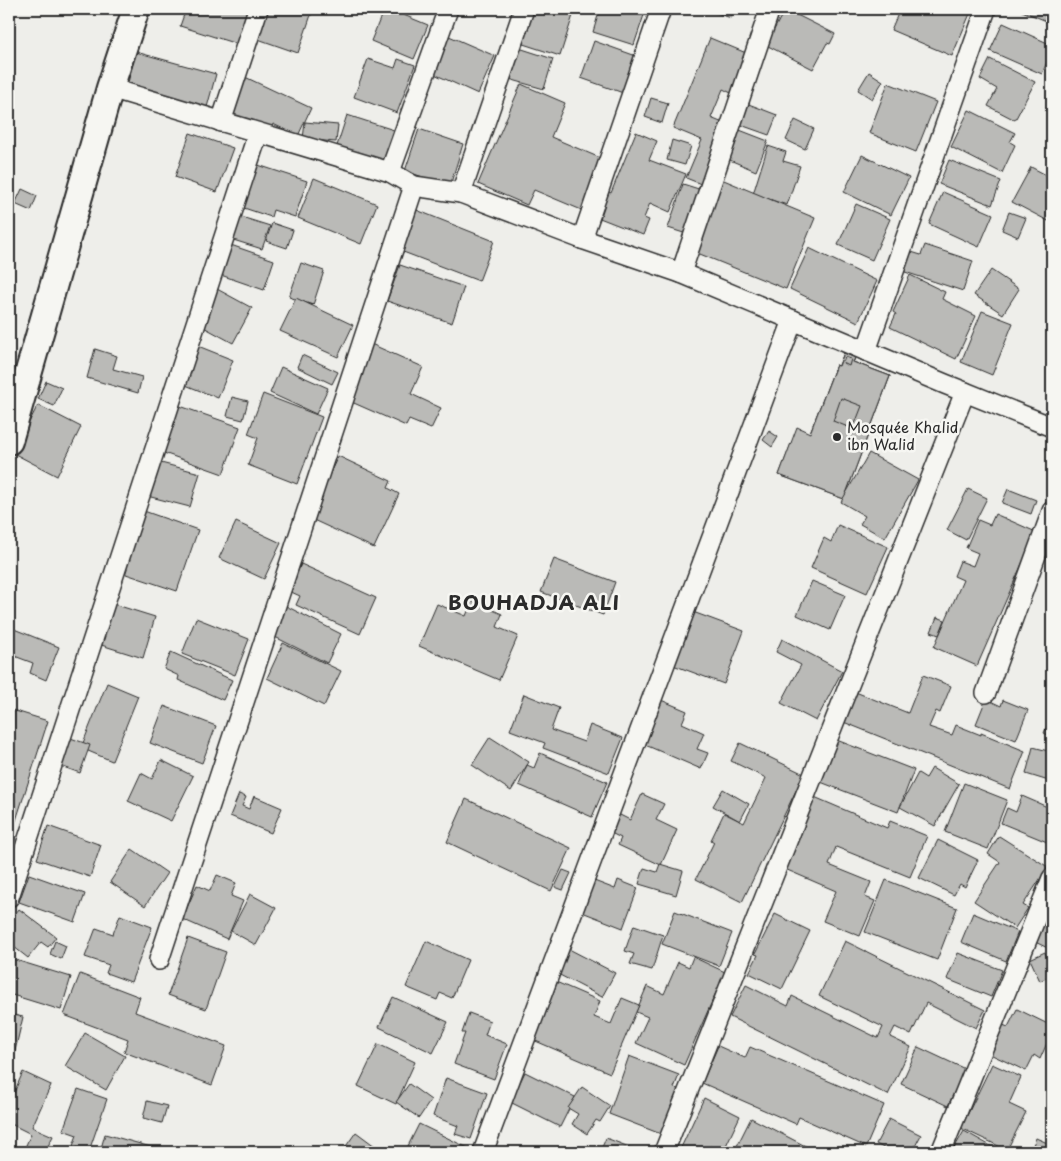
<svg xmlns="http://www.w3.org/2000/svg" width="1061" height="1161" viewBox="0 0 1061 1161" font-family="'Playpen Sans',sans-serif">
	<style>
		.building { fill: #babab7; stroke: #2b2b2b }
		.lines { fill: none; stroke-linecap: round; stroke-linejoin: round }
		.street-casing { stroke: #2b2b2b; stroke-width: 22 }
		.secondary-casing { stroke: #2b2b2b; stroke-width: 30 }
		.street { stroke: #f6f6f2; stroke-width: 19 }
		.secondary { stroke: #f6f6f2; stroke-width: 26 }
		.poi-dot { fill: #2b2b2b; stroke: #f6f6f2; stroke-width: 2 }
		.labels { text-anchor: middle; stroke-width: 5; stroke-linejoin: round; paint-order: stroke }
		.poi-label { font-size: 15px; fill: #2b2b2b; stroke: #f6f6f2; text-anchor: start }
		.district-label { font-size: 20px; font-weight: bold; letter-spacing: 1px; fill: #2b2b2b; stroke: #f6f6f2 }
	</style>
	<rect width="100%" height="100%" fill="#eeeeea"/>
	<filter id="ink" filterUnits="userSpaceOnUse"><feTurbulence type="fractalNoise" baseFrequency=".02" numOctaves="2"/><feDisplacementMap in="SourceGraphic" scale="10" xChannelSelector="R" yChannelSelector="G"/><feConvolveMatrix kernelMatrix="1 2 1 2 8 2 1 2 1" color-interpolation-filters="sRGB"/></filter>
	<g filter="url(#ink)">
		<g class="building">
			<path d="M186 9H252L240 45 180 26Z"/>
			<path d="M263 9H313L298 53 255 38Z"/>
			<path d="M384 9H389L428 25 414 59 371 41Z"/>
			<path d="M531 9H575L560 56 520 43Z"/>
			<path d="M600 9H646L634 45 593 32Z"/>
			<path d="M705 9H734L731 18Z"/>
			<path d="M785 9 835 34 830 44 827 43 813 69 766 45Z"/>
			<path d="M900 9H972L952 56 891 30Z"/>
			<path d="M1017 9H1052V13L1049 22Z"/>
			<path d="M1003 23 1052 45V50L1042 74 990 51Z"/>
			<path d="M449 36 495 56 478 94 432 73Z"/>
			<path d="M710 38 751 55 735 95 723 89 711 118 730 126 706 186 686 178 702 140 673 128Z"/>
			<path d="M594 41 639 57 626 94 581 78Z"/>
			<path d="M519 48 553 59 544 89 509 79Z"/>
			<path d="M136 52 216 74 206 111 126 90Z"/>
			<path d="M368 59 395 68 398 59 415 65 397 113 354 97Z"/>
			<path d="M990 59 1035 82 1015 120 988 106 997 89 980 79Z"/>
			<path d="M869 72 883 81 872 99 858 90Z"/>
			<path d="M245 77 311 108 298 136 273 124 269 133 228 114Z"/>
			<path d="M888 83 936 102 916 152 869 133Z"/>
			<path d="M521 84 565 103 551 137 605 160 584 211 534 190 527 205 478 184Z"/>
			<path d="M651 98 668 103 662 123 645 117Z"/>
			<path d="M746 103 777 115 769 135 738 124Z"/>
			<path d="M969 110 1015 133 1010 142 1015 145 1002 173 951 147Z"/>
			<path d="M347 115 397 131 385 168 335 152Z"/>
			<path d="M795 120 814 129 805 149 786 140Z"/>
			<path d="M305 122 338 125 336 142 303 139Z"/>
			<path d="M419 129 463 144 450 186 405 171Z"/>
			<path d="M737 129 768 141 756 171 725 158Z"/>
			<path d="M636 132 657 141 649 160 686 174 670 212 650 203 644 218 649 220 643 235 592 215 603 189 611 193Z"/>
			<path d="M190 133 233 148 217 192 175 177Z"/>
			<path d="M672 140 691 146 685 165 667 160Z"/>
			<path d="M768 146 786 152 783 161 800 166 787 205 753 194Z"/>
			<path d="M862 155 909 178 891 215 844 192Z"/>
			<path d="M949 160 1001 181 992 205 939 184Z"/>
			<path d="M255 164 307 181 295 217 273 210 271 217 241 207Z"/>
			<path d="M1031 167 1052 178V223L1012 202Z"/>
			<path d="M314 178 377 204 361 244 298 218Z"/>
			<path d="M719 178 815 218 786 289 690 250Z"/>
			<path d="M683 184 708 192 693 236 668 228Z"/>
			<path d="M22 189 37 196 31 211 15 204Z"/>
			<path d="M943 192 993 214 979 247 929 224Z"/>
			<path d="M856 204 890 219 872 260 838 245Z"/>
			<path d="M414 209 494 241 479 281 398 250Z"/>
			<path d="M1009 212 1026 218 1018 237 1002 230Z"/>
			<path d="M235 215 270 226 262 249 227 238Z"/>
			<path d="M272 223 293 230 287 248 266 241Z"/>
			<path d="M225 243 274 260 264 290 215 273Z"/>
			<path d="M925 245 973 261 963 291 899 270 905 250 921 255Z"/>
			<path d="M809 248 877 281 858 322 790 289Z"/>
			<path d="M301 263 324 271 313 305 289 297Z"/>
			<path d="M400 265 464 287 452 323 387 301Z"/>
			<path d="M991 270 1019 289 1003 314 974 295Z"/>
			<path d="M910 275 945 292 942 299 976 316 956 359 890 327 896 314 893 312Z"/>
			<path d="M217 289 252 308 233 343 198 324Z"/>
			<path d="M296 298 353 325 338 357 280 331Z"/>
			<path d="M982 311 1013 323 992 375 961 362Z"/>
			<path d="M371 344 423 367 411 394 441 408 431 429 409 420 406 426 347 400Z"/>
			<path d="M198 346 233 360 218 398 183 384Z"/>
			<path d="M95 349 117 356 113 369 142 377 138 393 87 378Z"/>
			<path d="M844 353 855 358 850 369 839 365Z"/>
			<path d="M844 353 855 358 853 362 890 376 856 466 805 446 836 365 839 366Z"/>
			<path d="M844 353 855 358 853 362 890 376 844 499 779 475 792 441 805 446 836 365 839 366Z"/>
			<path d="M844 353 855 358 853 362 890 376 844 499 779 475 797 427 810 433 836 365 839 366Z"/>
			<path d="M302 355 338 372 332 384 297 367Z"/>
			<path d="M845 357 851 359 849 366 843 363Z"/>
			<path d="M281 367 328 388 316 414 270 393Z"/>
			<path d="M46 381 62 388 54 406 38 399Z"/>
			<path d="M263 394 322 417 297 484 248 465 258 438 248 434Z"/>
			<path d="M232 397 248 401 243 420 227 416Z"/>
			<path d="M841 398 862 406 853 429 833 421Z"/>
			<path d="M38 405 81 427 57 476 13 453Z"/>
			<path d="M177 405 240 427 223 474 161 452Z"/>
			<path d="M769 431 778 437 772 447 763 440Z"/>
			<path d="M869 453 918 480 885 538 860 524 865 516 841 502Z"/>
			<path d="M338 456 391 481 388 488 399 494 374 548 309 518Z"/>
			<path d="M157 462 200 473 190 507 147 496Z"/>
			<path d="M968 489 987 498 966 540 947 530Z"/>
			<path d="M1008 489 1036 500 1031 514 1002 503Z"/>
			<path d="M141 510 198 530 177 591 120 572Z"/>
			<path d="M995 514 1036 532 977 666 934 647 963 580 954 576 960 561 973 566 978 553 966 548 978 520 990 525Z"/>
			<path d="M236 522 281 543 264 579 219 558Z"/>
			<path d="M838 525 888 547 867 593 811 568 824 538 831 542Z"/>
			<path d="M554 559 615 582 603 615 541 592Z"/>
			<path d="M301 564 376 598 360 634 296 605 300 596 289 591Z"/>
			<path d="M812 581 845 595 830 630 797 615Z"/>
			<path d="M472 601 502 614 497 627 518 636 499 680 419 646 437 604 466 616Z"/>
			<path d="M110 603 155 617 143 658 98 644Z"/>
			<path d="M286 606 341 634 327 663 271 635Z"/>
			<path d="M693 612 744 631 724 684 673 665Z"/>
			<path d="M937 617 945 620 939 635 931 632Z"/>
			<path d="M196 618 249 639 235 675 182 654Z"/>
			<path d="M9 627 59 647 46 680 30 673 33 663 9 654Z"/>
			<path d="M782 639 842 671 816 721 781 703 801 665 776 652Z"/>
			<path d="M283 643 341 671 324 706 267 678Z"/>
			<path d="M171 652 232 680 223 700 178 680 179 676 164 669Z"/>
			<path d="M923 675 951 686 940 713 936 711 929 727 952 735 956 725 981 735V733L1025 751 1010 789 841 721 853 691 908 713Z"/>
			<path d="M107 683 138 696 112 761 81 748Z"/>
			<path d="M524 694 559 708 551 730 584 742 590 725 623 738 609 773 543 748 545 743 510 730Z"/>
			<path d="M986 699 1001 706 1003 700 1028 710 1016 740 976 724Z"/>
			<path d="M661 700 687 711 682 723 704 733 697 749 708 753 701 769 643 744Z"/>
			<path d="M164 706 216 726 202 763 150 743Z"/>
			<path d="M9 709 48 721 9 842Z"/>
			<path d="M1052 715V737L1044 733Z"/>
			<path d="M65 736 90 745 80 773 55 764Z"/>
			<path d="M490 737 529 762 511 791 472 765Z"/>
			<path d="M834 739 914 770 898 812 818 781Z"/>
			<path d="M740 743 804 774 742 902 696 879 714 842 711 840 724 813 744 823 766 778 731 761Z"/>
			<path d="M1033 747 1052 752V782L1026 774Z"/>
			<path d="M540 753 607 782 592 817 519 785 527 765 534 768Z"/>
			<path d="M161 760 193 776 171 821 128 801 141 773 152 779Z"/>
			<path d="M932 768 959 784 935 826 900 807 918 773 926 778Z"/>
			<path d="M964 783 1007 800 988 849 945 832Z"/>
			<path d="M723 789 749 804 740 821 713 806Z"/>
			<path d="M239 794 246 797 242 806 249 809 254 796 282 808 271 833 230 816Z"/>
			<path d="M642 794 664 804 656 820 677 830 661 865 618 845 621 838 607 831 616 813 630 820Z"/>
			<path d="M812 796 887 828 890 821 927 836 910 877 836 847 829 865 871 882 865 897 875 901 860 936 823 921 836 891 785 869Z"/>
			<path d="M1022 796 1052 809V844L1001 823 1007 808 1016 812Z"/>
			<path d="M466 799 571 848 551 891 447 842Z"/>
			<path d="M48 826 101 845 90 877 37 859Z"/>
			<path d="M999 836 1048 867 1023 905 1028 908 1015 928 974 901 1000 862 988 854Z"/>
			<path d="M938 840 978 860 965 887 960 884 954 895 919 878Z"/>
			<path d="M132 849 167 873 145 906 110 882Z"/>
			<path d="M660 864 683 871 676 895 639 884 644 868 657 872Z"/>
			<path d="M563 870 571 873 563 890 555 887Z"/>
			<path d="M29 874 85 894 75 922 19 902Z"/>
			<path d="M217 875 236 883 231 896 243 901 227 939 182 919 197 885 210 891Z"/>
			<path d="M589 879 615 889 618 880 638 888 623 928 577 910Z"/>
			<path d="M886 880 957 908 937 960 865 932Z"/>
			<path d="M250 894 276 908 256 945 231 931Z"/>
			<path d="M19 909 56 937 48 947 41 942 28 958 9 943V922Z"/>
			<path d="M675 911 732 933 719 966 662 944Z"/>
			<path d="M973 913 1018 932 1006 961 961 942Z"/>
			<path d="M775 914 810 931 782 989 749 973 758 955 755 954Z"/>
			<path d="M120 915 152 927 131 982 106 973 109 965 85 957 96 928 113 934Z"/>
			<path d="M1044 915 1052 919V950L1033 941Z"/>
			<path d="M634 925 663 935 652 970 630 964 634 954 625 951Z"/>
			<path d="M188 938 226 952 206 1009 168 995Z"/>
			<path d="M55 941 66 946 61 959 50 954Z"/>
			<path d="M426 941 468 960 452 998 440 993 437 1000 406 987Z"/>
			<path d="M845 941 985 1010 976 1028 926 1003 911 1035 895 1027 890 1037 911 1047 888 1095 730 1017 746 985 788 1006 792 996 878 1038 883 1027 819 996Z"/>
			<path d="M567 948 615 973 602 997 554 972Z"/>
			<path d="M1045 952 1052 970V975L1040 981 1030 959Z"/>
			<path d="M958 953 1002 970 991 997 947 979Z"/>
			<path d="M693 957 725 972 684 1065 636 1043 648 1017 636 1012 647 986 664 994 678 962 689 967Z"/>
			<path d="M9 958 71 977 61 1010 9 994Z"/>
			<path d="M80 974 140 997 135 1012 226 1046 212 1085 124 1052 128 1039 64 1015Z"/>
			<path d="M556 982 600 1001 594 1017 611 1024 622 998 639 1005 610 1073 531 1039Z"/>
			<path d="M393 997 448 1022 433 1053 379 1027Z"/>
			<path d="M1017 1009 1052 1026V1032L1040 1059 1034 1055 1026 1071 990 1054 1003 1025 1008 1027Z"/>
			<path d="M469 1013 490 1021 485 1035 507 1044 494 1079 454 1064 465 1033H462Z"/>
			<path d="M9 1014 23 1017 14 1055 9 1054Z"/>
			<path d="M85 1033 125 1056 106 1090 65 1066Z"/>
			<path d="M378 1044 415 1062 396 1104 358 1086Z"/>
			<path d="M718 1046 745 1058 750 1047 884 1105 866 1147 799 1117 796 1124 702 1083Z"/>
			<path d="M918 1047 965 1069 948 1106 901 1084Z"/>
			<path d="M629 1056 679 1075 674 1088 678 1089 661 1134 609 1114Z"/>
			<path d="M992 1064 1021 1077 1009 1104 1026 1112 1007 1150 961 1128Z"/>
			<path d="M23 1072 51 1085 32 1127 53 1136 45 1152H23L31 1134 9 1123V1104Z"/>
			<path d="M525 1072 575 1097 560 1127 510 1102Z"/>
			<path d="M446 1078 487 1093 471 1139 455 1134 458 1126 433 1116Z"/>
			<path d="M409 1084 431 1100 419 1118 396 1102Z"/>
			<path d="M582 1087 610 1106 600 1122 596 1120 587 1134 572 1124 578 1114 568 1108Z"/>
			<path d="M78 1089 107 1099 89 1151 73 1146 77 1135 63 1130Z"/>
			<path d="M704 1098 740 1116 723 1152 710 1146 707 1152H679Z"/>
			<path d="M147 1101 167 1106 162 1123 143 1118Z"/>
			<path d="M751 1118 817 1152H734Z"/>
			<path d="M889 1119 921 1135 912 1152H891L876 1144Z"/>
			<path d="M419 1124 468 1148 466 1152H405Z"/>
			<path d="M964 1131 998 1150 997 1152H952Z"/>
			<path d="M356 1132 383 1152H342Z"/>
			<path d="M105 1134 165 1151V1152H100Z"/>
			<path d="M606 1138 642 1152H600Z"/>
			<path d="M1036 1138 1052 1145V1152H1030Z"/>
		</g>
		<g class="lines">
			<g class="street-casing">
				<g id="street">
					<path d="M110 88 390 172 414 186 461 193 582 239 681 273 945 384 1052 427"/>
					<path d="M221 122 258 9"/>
					<path d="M390 172 448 9"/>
					<path d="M461 193 524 9"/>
					<path d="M582 239 661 9"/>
					<path d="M681 273 770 9"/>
					<path d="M866 351 986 9"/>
					<path d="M986 693 1052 511"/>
					<path d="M9 897 258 133"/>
					<path d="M159 960 414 186"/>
					<path d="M483 1152 793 320"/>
					<path d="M664 1152 965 392"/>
					<path d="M941 1152 1052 878"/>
				</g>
			</g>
			<g class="secondary-casing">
				<path id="secondary" d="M9 441 110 88 136 9"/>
			</g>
			<use href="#street" class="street"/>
			<use href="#secondary" class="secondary"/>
		</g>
	</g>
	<circle class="poi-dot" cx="837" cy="437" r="5"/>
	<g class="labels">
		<g class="poi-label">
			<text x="847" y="433">Mosquée Khalid<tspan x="847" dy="17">ibn Walid</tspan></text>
		</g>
		<g class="district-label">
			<text x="534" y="610">BOUHADJA ALI</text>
		</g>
	</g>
	<rect width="1061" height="1161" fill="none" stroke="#f6f6f2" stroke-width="30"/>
	<rect x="15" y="15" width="1031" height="1131" fill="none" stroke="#2b2b2b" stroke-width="2" filter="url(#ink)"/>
</svg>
